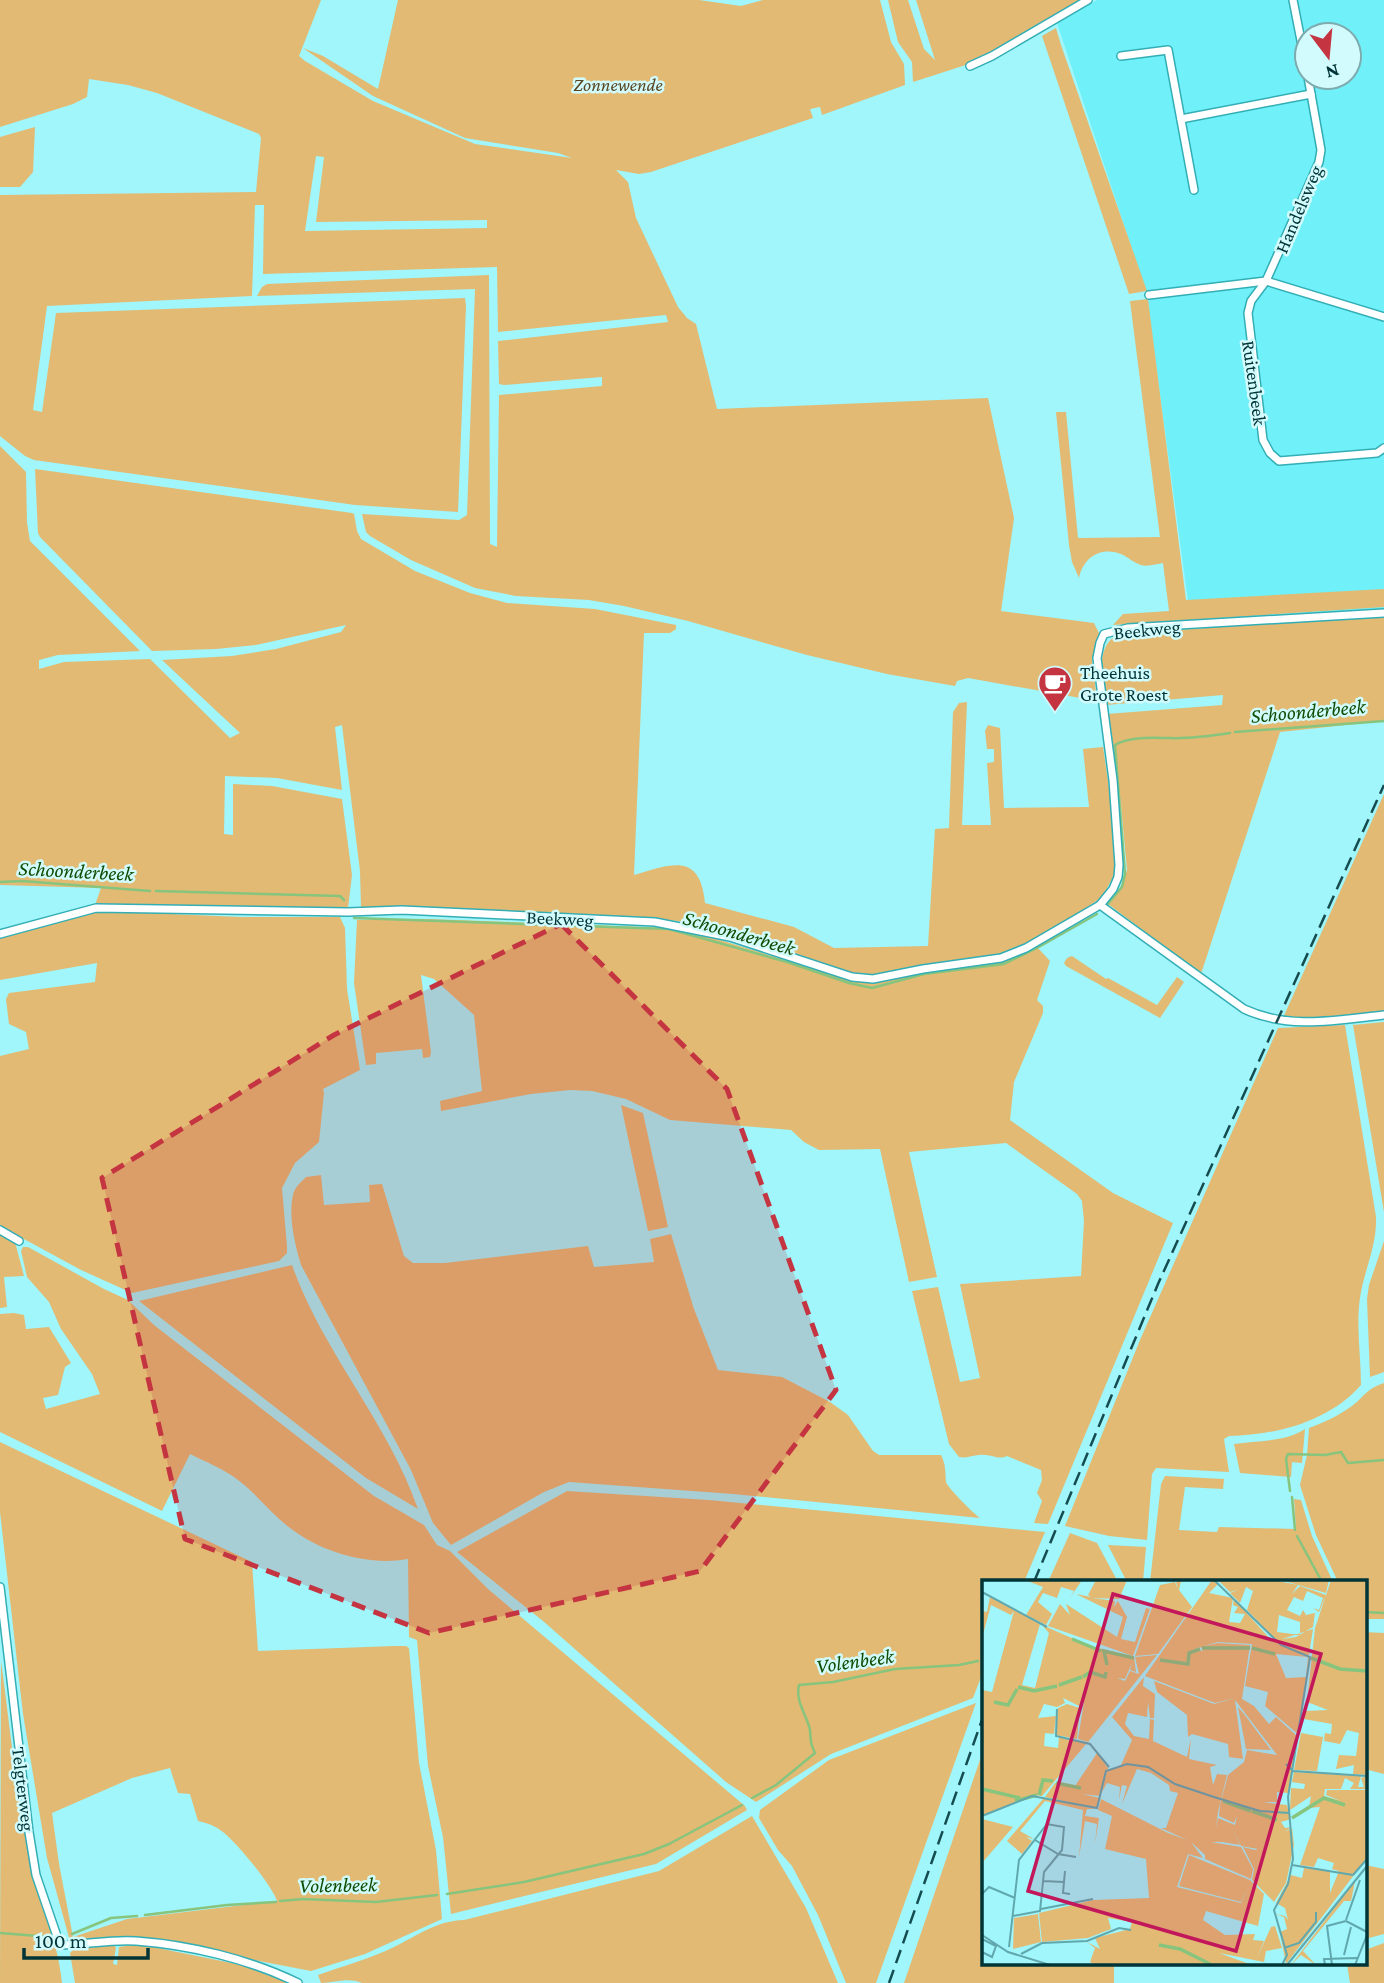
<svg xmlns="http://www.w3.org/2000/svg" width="1384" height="1983" viewBox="0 0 1384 1983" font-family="'Crimson Pro',serif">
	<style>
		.built { fill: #70f0f8; fill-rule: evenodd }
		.green { fill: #e2ba73; fill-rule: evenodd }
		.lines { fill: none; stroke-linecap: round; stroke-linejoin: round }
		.stream { stroke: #87c47d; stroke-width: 2.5 }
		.minor-casing { stroke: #33aeb5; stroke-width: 10 }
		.minor { stroke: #fff; stroke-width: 7 }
		.rail { stroke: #144c50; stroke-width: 2.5; stroke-dasharray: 14 7; stroke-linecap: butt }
		.marked { fill: #c43441; fill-opacity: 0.2; stroke: #c43441; stroke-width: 5; stroke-dasharray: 14 9; stroke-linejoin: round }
		.labels { text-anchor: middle; stroke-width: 5; stroke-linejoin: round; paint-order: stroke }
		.park-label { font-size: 19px; font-style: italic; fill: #594521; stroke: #d2fbfd }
		.street-label { font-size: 19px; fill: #003437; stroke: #d2fbfd }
		.poi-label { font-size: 19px; fill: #003437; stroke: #d2fbfd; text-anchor: start }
		.water-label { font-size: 21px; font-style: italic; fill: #104d04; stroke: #d2fbfd }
		.inset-river { fill: none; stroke: #87c47d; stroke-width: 3.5 }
		.inset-road { fill: none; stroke: #60a8ad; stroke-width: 2 }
		.view { fill: #c2185b; fill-opacity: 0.15; stroke: #c2185b; stroke-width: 3.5 }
		.inset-edge { fill: none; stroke: #003437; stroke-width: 3.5 }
	</style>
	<rect width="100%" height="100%" fill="#a0f6fb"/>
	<path class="built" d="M1097 0H1384V612L1191 623 1146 291 1057 23ZM1307 35H1349V77H1307Z"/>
	<g class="green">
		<path d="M0 0H321L299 56 305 61 373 101 475 144 572 158 558 153 465 138 373 96 303 48 323 56 378 89 398 0H699L741 6 763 0H880L891 42 904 64 905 85 822 115 820 107 810 109 813 118 651 172 639 174 616 170 628 182 636 218 678 307 687 318 696 324 717 409 988 398 1014 518 1001 611 1094 623 1099 633 1092 659 1097 701 968 678 957 681 955 686 887 674 807 655 688 621 624 606 589 600 516 596 475 588 411 560 370 536 366 532 362 514 459 520 467 515 475 289 257 296 262 287 267 284 489 275 490 544 497 547 499 395 602 386V377L504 385 499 384 498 341 668 322 666 315 498 332 497 267 263 274 264 205H255L252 296 47 306 33 410 42 412 56 313 465 298 466 306 458 512 355 505 34 460 25 456 0 436V195L256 192 261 138 259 134 157 93 128 85 89 79 87 97 73 104 0 127ZM316 156 324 157 316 222 487 220V228L305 231Z"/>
		<path d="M888 0H908L924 49 935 60 916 0H1084L972 63 913 82 912 62 898 42Z"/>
		<path d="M1056 28 1061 45 1147 291 1129 294 1042 36Z"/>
		<path d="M35 127 33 172 20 187H0V137Z"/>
		<path d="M1148 299 1186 600 1384 589V607L1113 625 1123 614 1169 611 1163 563C1157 564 1147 567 1141 565 1134 563 1128 557 1121 554 1100 546 1083 558 1079 578L1072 562 1069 545 1056 412H1066L1078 538 1160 537 1130 301Z"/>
		<path d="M0 446 26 472 27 523 30 541 140 651 58 655 39 660V669L64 662 150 659 230 738 240 733 162 660 232 656 276 649 341 632 346 625 256 645 216 649 152 651 40 537 38 533 35 469 352 513 354 514 357 531 361 539 415 571 470 593 507 603 595 609 676 625V629L670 633H644L634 875C672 864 700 852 705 903L794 927 834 948 928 946 935 829 949 828 953 712 959 703 967 702 962 825H991L987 763 994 762V749H987L985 731 988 725 1000 728 1004 808 1089 807 1083 749 1103 747 1112 808 1116 872 1102 897 1062 925 1000 956 873 976 852 975 731 935 678 921 595 915 361 908 360 871 342 725 335 727 342 790 277 778 225 776 224 834 233 835V784L272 786 342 799 352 875 348 908 95 905 101 888 0 885Z"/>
		<path d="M1384 616V721L1280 732 1201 974 1108 904 1119 891 1127 870 1121 805 1107 714 1222 705 1223 695 1106 705C1103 683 1093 646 1119 634Z"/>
		<path d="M1384 794V1013L1282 1020Z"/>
		<path d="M100 911 241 917H340L345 928 347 989 360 1070 323 1089 324 1093 319 1142 295 1163 282 1188 287 1246V1253L279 1261 132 1293 81 1270 0 1226V1056L29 1049 26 1032 9 1024 6 999 9 993 95 982 97 963 0 980V938Z"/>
		<path d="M428 919 669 928 707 936 850 980 986 964 1013 957 1036 946 1050 961 1037 1000 1043 1006V1013L1014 1082 1010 1120 1113 1193 1173 1223 1048 1524 1034 1523 1042 1501 1037 1493 1042 1480 1041 1470 1007 1456C998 1460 994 1455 984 1455 975 1454 968 1459 959 1457L949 1444 912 1291 938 1287 960 1382 980 1378 960 1284 1081 1276 1084 1221 1082 1201 1077 1194 1006 1143 909 1152 937 1277 909 1282 880 1149 819 1150 804 1142 791 1130 670 1120 626 1099 592 1091 570 1090 531 1094 441 1111 440 1101 482 1091 474 1015 434 979 421 975 431 1052 430 1057 423 1058 422 1049 376 1053V1064L366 1065 354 983 357 920Z"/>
		<path d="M1072 956 1106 979 1108 978 1157 1005 1177 977 1184 982 1160 1018 1066 966 1064 963 1067 958Z"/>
		<path d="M1384 1022V1212L1353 1025Z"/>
		<path d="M1345 1025 1376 1217C1377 1244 1366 1266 1361 1292 1355 1322 1361 1354 1361 1385 1328 1422 1277 1435 1229 1436L1224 1439 1229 1472 1156 1468 1152 1474 1147 1540 1109 1536 1065 1526 1140 1340 1278 1028Z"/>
		<path d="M621 1105 643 1113 668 1227 648 1231Z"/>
		<path d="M321 1175 324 1205 370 1202 369 1185 382 1184 404 1256 413 1263H445L588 1246 594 1267 654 1262 650 1239 671 1234 694 1309 718 1370 782 1377 830 1402 848 1415 873 1451 879 1455H941C946 1465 945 1471 946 1482 947 1487 974 1514 980 1518L733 1494 569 1482 544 1492 451 1545 433 1523 411 1470 301 1265C295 1245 288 1216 293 1195 294 1188 301 1182 306 1177Z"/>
		<path d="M0 1233 15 1242 24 1276 4 1277 7 1307 0 1308Z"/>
		<path d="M1384 1241V1372L1370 1377 1367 1299 1369 1285Z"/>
		<path d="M23 1247H28L104 1289 128 1300 154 1325 374 1496 424 1525 437 1545 450 1551 488 1589 745 1806 747 1810 656 1864 451 1914 443 1837 428 1766 417 1640 409 1637 408 1559C368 1566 323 1553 290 1528 271 1514 257 1494 238 1480 224 1469 206 1462 190 1454L162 1511 0 1432V1314L14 1313 24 1315 26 1329 49 1327 71 1363 65 1367 58 1395 43 1398 46 1409 100 1394 92 1374 61 1329 49 1302 27 1277 21 1251Z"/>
		<path d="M292 1265C322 1351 388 1422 418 1509L366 1478 139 1301Z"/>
		<path d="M1384 1383V1619H1365V1582H1338L1316 1535 1300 1485 1307 1455 1309 1428C1323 1423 1336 1417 1349 1408 1364 1398 1365 1389 1384 1383Z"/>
		<path d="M1305 1429 1302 1463 1292 1462 1291 1477 1240 1473 1234 1444C1256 1441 1286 1442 1305 1429Z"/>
		<path d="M0 1442 252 1562 258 1651 394 1646H406L409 1648 419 1763 436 1850 442 1919 365 1954 311 1971 136 1937 74 1942 70 1941 47 1858 23 1714 0 1512ZM170 1768 178 1793 190 1794 198 1821C207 1823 216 1826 223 1832 236 1842 272 1885 277 1901L127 1919 73 1937 59 1864 52 1813 132 1778Z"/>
		<path d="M1165 1476 1224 1479 1223 1489 1185 1487 1179 1530 1217 1532 1219 1527 1296 1529 1294 1499 1301 1500 1312 1536 1333 1582H1150L1161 1484Z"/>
		<path d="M567 1491 709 1500 1045 1532 1024 1582H983V1672L973 1698 831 1754 756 1802 726 1782 543 1621 457 1552Z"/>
		<path d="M1070 1533 1097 1543 1118 1582H1048Z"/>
		<path d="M1108 1545 1146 1547 1143 1582H1127Z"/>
		<path d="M1365 1632 1384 1633V1774L1365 1769Z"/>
		<path d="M1 1661C10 1727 16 1793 30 1858 39 1900 58 1940 62 1983H0Z"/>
		<path d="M976 1703 876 1983H846L818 1915 792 1866 778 1850 759 1818 760 1810 829 1760Z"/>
		<path d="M983 1751V1964H1124L1114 1966V1983H904Z"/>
		<path d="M752 1816 806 1908 838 1983H362C347 1977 336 1983 321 1983L318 1975C343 1966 369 1959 392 1948 417 1936 435 1921 464 1920L659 1871Z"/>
		<path d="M1365 1865 1384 1869V1934L1365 1939Z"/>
		<path d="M1384 1943V1983H1350L1347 1964H1365V1950Z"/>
		<path d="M138 1944 256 1968 288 1983H75L70 1953 73 1950 114 1945 116 1948 113 1964 117 1965 119 1947Z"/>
	</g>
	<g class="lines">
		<g class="stream">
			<path d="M1235 732 1384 721"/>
			<path d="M0 882 22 881 150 891"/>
			<path d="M156 891 340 896 344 900"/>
			<path d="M1107 905 1122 887 1125 874 1115 745C1130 736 1153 738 1169 738 1189 739 1210 736 1230 733"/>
			<path d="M354 918 669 929 787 962 849 983 872 988 924 974 1004 964 1037 948 1097 914"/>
			<path d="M1290 1491 1286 1459 1288 1454 1325 1455 1341 1452 1348 1463 1384 1460"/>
			<path d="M1292 1497 1295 1530"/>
			<path d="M1297 1536 1322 1582"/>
			<path d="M1365 1612 1384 1613"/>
			<path d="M983 1660V1659"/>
			<path d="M752 1798 776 1785 815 1753C810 1742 811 1742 810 1730 807 1715 795 1702 799 1685L833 1682 895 1669 959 1665 978 1661"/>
			<path d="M447 1894 524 1882 644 1854 669 1844 742 1805"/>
			<path d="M280 1901 303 1899 376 1902 437 1895"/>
			<path d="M145 1915 227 1905 276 1902"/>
			<path d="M0 1933 51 1937"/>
			<path d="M72 1934 111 1918 137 1916"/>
		</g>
		<g class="minor-casing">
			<g id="minor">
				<path d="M1293 0 1307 71"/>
				<path d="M1121 56 1168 50 1194 190"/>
				<path d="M970 66 992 56 1088 0"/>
				<path d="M1308 77 1321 150 1319 162 1266 281 1251 301 1248 313 1263 440 1270 453 1279 461 1377 453 1384 448"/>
				<path d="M1181 119 1311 94"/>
				<path d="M1149 295 1266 281 1384 317"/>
				<path d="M1100 905 1244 1009C1289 1030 1337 1020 1384 1015"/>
				<path d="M0 934 96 908 348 912 402 910 655 922 730 937 852 977 873 979 923 969 1001 958 1026 948 1100 905 1113 889 1118 877 1119 865 1113 780 1097 658 1100 643 1104 634 1128 628 1384 613"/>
				<path d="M0 1230 19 1241"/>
				<path d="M0 1587 29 1832 36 1875 60 1945C85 1945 111 1939 136 1941 190 1945 249 1959 298 1983"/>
			</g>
		</g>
		<use href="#minor" class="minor"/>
		<g class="rail">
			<path d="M1034 1582 1158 1284 1384 785"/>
			<path d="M889 1983 983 1717"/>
		</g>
	</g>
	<path class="marked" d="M561 924 727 1089 836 1390 700 1571 429 1633 185 1539 102 1178 334 1035Z"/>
	<defs>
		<g id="cafe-pin" transform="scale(1.75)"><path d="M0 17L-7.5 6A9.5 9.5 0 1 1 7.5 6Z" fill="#c43441" stroke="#d2fbfd"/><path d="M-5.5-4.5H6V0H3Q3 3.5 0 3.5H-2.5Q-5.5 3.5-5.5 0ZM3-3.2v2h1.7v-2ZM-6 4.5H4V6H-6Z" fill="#fff"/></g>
	</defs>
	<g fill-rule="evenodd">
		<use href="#cafe-pin" x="1055" y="683"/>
	</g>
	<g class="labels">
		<g class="park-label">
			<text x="618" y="91">Zonnewende</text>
		</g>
		<g class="street-label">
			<text transform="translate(1298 209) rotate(-67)" y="7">Handelsweg</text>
			<text transform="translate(1255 383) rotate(82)" y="7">Ruitenbeek</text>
			<text transform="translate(1147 629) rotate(-6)" y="7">Beekweg</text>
			<text transform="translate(560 918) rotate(3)" y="7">Beekweg</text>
			<text transform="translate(24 1789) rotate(83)" y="7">Telgterweg</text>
		</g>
		<g class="poi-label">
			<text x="1080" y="679">Theehuis<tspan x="1080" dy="22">Grote Roest</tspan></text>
		</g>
		<g class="water-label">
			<text transform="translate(1308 711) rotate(-5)" y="7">Schoonderbeek</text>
			<text transform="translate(76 871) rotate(3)" y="7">Schoonderbeek</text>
			<text transform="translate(739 933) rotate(16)" y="7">Schoonderbeek</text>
			<text transform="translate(855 1661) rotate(-8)" y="7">Volenbeek</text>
			<text transform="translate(338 1885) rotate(-1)" y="7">Volenbeek</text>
		</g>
	</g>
	<g transform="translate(982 1580)">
		<rect width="385" height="385" fill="#a0f6fb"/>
		<path d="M43 0H100L88 18 92 11 79 7 75 18 61 13 56 22 70 34 64 45 44 35 61 7ZM114 0H145L137 19 110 18 133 21 132 27 136 21 145 37 139 59 153 62 164 28 168 29 151 76 66 46 78 24 88 35 84 24 135 57 141 37 94 14 109 17 106 15ZM230 0 236 4 227 13 251 18 247 42 258 43 263 34 252 33 256 27 251 25 252 19 291 62 331 49 327 75 316 74 327 77 317 155 283 126 286 112 263 106 270 64 235 62 213 69 221 71 219 67 235 63 268 65 260 119 272 126 287 144 294 137 316 157 306 213 295 212V222H281L305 225 309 239 299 242 303 248 309 247 303 252 310 248 312 265 304 303 292 322 270 300 272 289 261 267 273 270 276 269 259 266 251 250 258 265 240 262H229L259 267 271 289 269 299 223 279V275L209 262 221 278 206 274 195 307 259 323 266 308 259 322 197 306 207 275 268 300 282 314 276 346 224 331 221 340 243 355 273 354 271 360 282 361 274 380 289 347 293 346 300 368 284 371 282 382 237 373 270 385H113L108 382 113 368 105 362 118 369 113 358 148 349 150 342 126 338 129 349 106 358 60 362 57 333 111 320 167 318 164 279 123 269 130 236 116 230 119 219 186 253 205 260 179 248H184L196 213 188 211 187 205 169 193 155 189 140 224 145 206 140 205 137 220 138 207 125 203 120 212 124 192 139 185 150 160 130 137 162 97 161 106 173 114 172 138H168L166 122 165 137 146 133 143 144 152 156 167 159 168 139 172 140 171 161 205 177 209 158 207 179 235 185 228 187 231 205 235 194 245 195 236 232 234 248 236 238 253 245 255 236 252 243 237 236 238 225 246 195 262 182 265 170 295 175 253 120 261 179 247 177 246 164 210 154 206 157 205 135 175 112 172 101 232 124 253 118 233 123 163 96ZM294 74 326 77 324 97 304 98ZM236 0H291L316 5 310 14 318 6 344 15 337 32 331 28 337 30 341 18 325 11 321 21 312 17 305 30 318 36 321 30 324 35 333 33 331 47 314 57 294 60 265 30 271 11 264 7 258 23 248 13 255 10 248 12ZM297 35 318 42V55L295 52ZM299 0H347L344 13ZM349 0H385V195L371 194 372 185 354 189 357 175 374 176 377 153 365 150 358 164 342 161 343 153 349 154 350 144 322 139 323 131 346 130 325 122 333 48ZM199 1 197 10 210 27 176 74 153 76 178 5 193 2 196 9 194 2ZM8 17 58 44 40 105 53 108 67 53 60 45 108 66 152 77 154 92 148 90 150 83 143 99 135 98 143 101 148 91 157 94 153 77 175 75 106 162 96 159 102 122 99 127 81 118 83 123 75 127 62 124 56 138 74 136 72 154 63 153 62 166 76 168 77 157 105 163 60 216 52 215 0 236V110L10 112 32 31 29 35 9 25 0 58V31L5 32ZM85 124 98 128 95 159 74 155 76 128ZM256 127 262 134 289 170 264 169ZM319 153 341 157 335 191 312 190ZM115 173 126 188 118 216 100 214 118 218 114 228 63 217 73 203 93 206ZM312 192 379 196 376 207H382L379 198 385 196V209H368L372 203 363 198 359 209H343L342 216 359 221 344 215 345 210H385V278L304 384 298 352 305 349 302 337 293 334 303 336 306 340 303 328 294 323 309 295 320 298 322 288 348 291V313L357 291 350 289 352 283 336 278 332 287 318 285 338 227 327 228 329 216 308 230 309 208 322 209 323 204 310 202ZM62 218 114 229H105L103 236 117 238 113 264 115 244 103 241 97 277 101 230 63 221 38 251 52 259 44 257 50 261 40 274 25 261ZM0 239 31 247 0 283ZM373 301 369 321H362L321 371 334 385 319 375 309 385ZM56 334 59 362 31 369 32 338Z" fill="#e2ba73" fill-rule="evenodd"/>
		<path class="inset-river" d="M90 59 119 71M220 68H268M270 68 293 74M329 78 358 89 385 91M178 80 206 84 207 73 218 69M125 85 122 71 152 78M101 97 108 92 123 97 124 92M77 105 100 97M36 107 52 111 75 106M12 122 26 125 35 109M74 203 99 208M0 209 38 218M57 215 61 200 71 201M33 221 55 215M241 221 269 231M270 231 295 240M310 238 342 218 363 225M177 365 198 369 228 384"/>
		<path class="inset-road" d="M232 0 299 65 328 77 306 217 311 279 306 304 292 330 305 375 300 385M0 12 65 47M75 129 74 156 108 164 127 187M304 184 311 191 385 196M0 236 50 216 115 228 124 191 145 184 166 187 193 204 232 217 278 231 308 233M53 260 76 274 94 277M310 285 371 295M83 291 81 313 88 314M371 295 385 279M61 301 82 302M0 314 7 307 33 318M59 329 111 319M364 340 378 300M364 341 385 352M0 355 26 372 68 385M0 359 14 366 10 377 0 372M27 367 37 280 65 244 82 247 80 270 62 292 58 331 31 336M302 368 317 363 334 342V332M39 374 60 363 105 361 137 348 149 350M362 375 369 347M305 385 385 286M343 385 342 379 375 378M350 385 345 346 364 341M373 385 385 355"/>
		<path class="view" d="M131 14 339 74 254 371 46 311Z"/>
		<rect width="385" height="385" class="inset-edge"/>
	</g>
	<g transform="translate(1328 56) rotate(164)"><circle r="33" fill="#d2fbfd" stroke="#7eabae" stroke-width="2"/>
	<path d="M0-5L12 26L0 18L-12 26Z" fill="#c43441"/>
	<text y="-10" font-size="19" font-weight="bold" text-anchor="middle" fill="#003437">N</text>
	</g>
	<path d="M24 1948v10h124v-10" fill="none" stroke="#003437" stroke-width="3.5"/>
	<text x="35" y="1948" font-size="21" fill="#003437" stroke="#d2fbfd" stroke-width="5" paint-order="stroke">100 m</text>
</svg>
